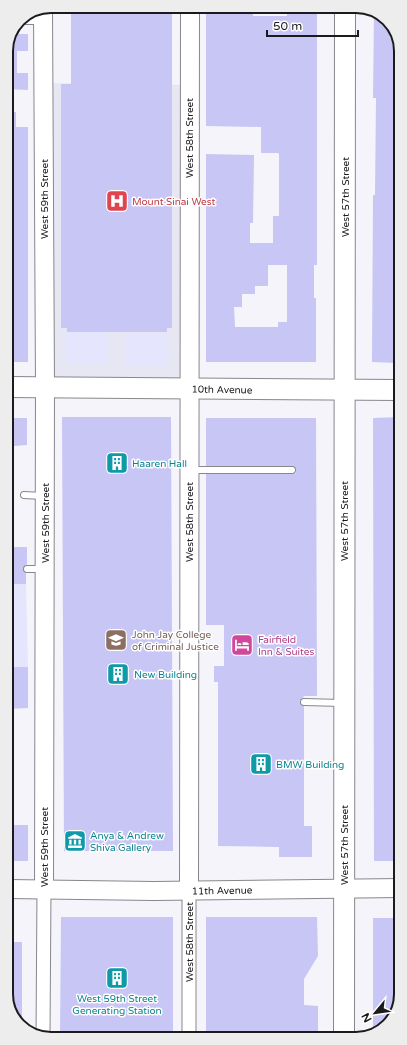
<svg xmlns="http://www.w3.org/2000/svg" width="407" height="1045" viewBox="0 0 407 1045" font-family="'Varela Round',sans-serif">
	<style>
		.built { fill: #e7e7f4 }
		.green { fill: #e5e5fe }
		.building { fill: #c7c6f5; fill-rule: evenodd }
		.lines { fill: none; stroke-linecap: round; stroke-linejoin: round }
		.lane-casing { stroke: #87878c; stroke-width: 8 }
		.street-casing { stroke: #87878c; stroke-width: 15 }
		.secondary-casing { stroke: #87878c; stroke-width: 20 }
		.primary-casing { stroke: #87878c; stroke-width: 22 }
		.lane { stroke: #fff; stroke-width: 6 }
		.street { stroke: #fff; stroke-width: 13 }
		.secondary { stroke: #fff; stroke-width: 18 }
		.primary { stroke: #fff; stroke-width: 20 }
		.labels { text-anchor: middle; stroke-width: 3; stroke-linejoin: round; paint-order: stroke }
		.street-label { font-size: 10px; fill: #1b1b1d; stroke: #fff }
		.health-label { font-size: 10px; fill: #be3a42; stroke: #fff; text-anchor: start }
		.culture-label { font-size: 10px; fill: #0d838f; stroke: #fff; text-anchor: start }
		.education-label { font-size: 10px; fill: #785e54; stroke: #fff; text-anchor: start }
		.hotel-label { font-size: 10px; fill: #b23c85; stroke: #fff; text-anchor: start }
		.rim { fill: none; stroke: #1b1b1d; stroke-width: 2 }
	</style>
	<rect width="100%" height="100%" fill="#f4f4fa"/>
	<path class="built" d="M43 83 189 85V388L45 387Z"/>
	<g class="green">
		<rect x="65" y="332" width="42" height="32"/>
		<path d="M126 334H167L168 365H126Z"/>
		<path d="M7 584H26L28 667H8Z"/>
	</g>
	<g class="building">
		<path d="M71 6H172V328H167V332H67V328H61V84H71Z"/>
		<path d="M206 6H253V16H287V6H317V265H314V298H316V362H206V154L254 155 253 223H250V243H273V216H279V154L278 153H261V127L206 126ZM268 265H287V322H278V327H235L234 307H242V294H255V286H268Z"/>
		<path d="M374 12 384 15 399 37V363L372 362 373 195H375L376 98H373Z"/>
		<path d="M13 34H28V51H17V73H28V90L6 89V48Z"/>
		<path d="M6 112H16V127H28V362H7Z"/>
		<path d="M62 417H171L173 851H64Z"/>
		<path d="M400 417V437H395V462H400L401 861H374L373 418Z"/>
		<path d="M7 418H27V445L14 446V436H7Z"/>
		<path d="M206 418H316L317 696H304L300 702 304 706V826H312V857H279V847L218 846V682H214V666H224V625H206V474H292L296 473V470L292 466H206Z"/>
		<path d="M7 547H27V564L23 569 26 573V584H7Z"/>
		<path d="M8 667H28V708L8 709Z"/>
		<rect x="8" y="825" width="20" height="36"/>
		<path d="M61 917H173V1038L60 1039Z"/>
		<path d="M206 917H317L318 956 304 979V1005L318 1006V1037L206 1038Z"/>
		<path d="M373 918H401V994L392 1021 373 1035Z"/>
		<path d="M8 942H22V1028L8 1008Z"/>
	</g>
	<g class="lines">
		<g class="lane-casing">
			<g id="lane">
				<path d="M19 21H41"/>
				<path d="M190 470H292"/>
				<path d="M24 495 43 496"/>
				<path d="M27 569H43"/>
				<path d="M304 702 342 703"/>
			</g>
		</g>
		<g class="street-casing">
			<g id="street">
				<path d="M43 1037 44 889"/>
				<path d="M189 1038V890"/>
			</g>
		</g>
		<g class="secondary-casing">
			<g id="secondary">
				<path d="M43 9 45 387 44 889"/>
				<path d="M8 889 154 891 401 888"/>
				<path d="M189 890 190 6"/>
			</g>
		</g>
		<g class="primary-casing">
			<g id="primary">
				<path d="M7 387 400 390"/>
				<path d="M344 1037 345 6"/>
			</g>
		</g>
		<use href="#lane" class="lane"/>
		<use href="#street" class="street"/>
		<use href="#secondary" class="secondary"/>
		<use href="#primary" class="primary"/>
	</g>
	<defs>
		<g id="hospital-square" transform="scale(1.15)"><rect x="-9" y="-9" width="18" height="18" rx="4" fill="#e0444e" stroke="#fff"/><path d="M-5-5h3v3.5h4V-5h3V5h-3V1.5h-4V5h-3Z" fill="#fff"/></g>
		<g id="building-square" transform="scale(1.15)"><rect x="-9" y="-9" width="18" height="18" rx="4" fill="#0f9aa8" stroke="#fff"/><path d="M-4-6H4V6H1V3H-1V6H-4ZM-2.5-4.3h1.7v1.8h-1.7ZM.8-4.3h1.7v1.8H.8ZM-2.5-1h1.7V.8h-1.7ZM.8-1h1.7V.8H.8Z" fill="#fff"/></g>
		<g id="university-square" transform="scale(1.15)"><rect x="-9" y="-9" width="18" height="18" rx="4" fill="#8d6e63" stroke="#fff"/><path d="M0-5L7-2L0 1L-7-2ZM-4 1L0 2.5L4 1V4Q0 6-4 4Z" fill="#fff"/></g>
		<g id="hotel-square" transform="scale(1.15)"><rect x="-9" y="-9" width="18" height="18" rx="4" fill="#d1479c" stroke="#fff"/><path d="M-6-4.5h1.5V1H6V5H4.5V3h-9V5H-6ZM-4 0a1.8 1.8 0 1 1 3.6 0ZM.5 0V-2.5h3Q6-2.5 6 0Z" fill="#fff"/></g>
		<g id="museum-square" transform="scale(1.15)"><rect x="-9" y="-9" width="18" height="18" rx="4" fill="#0f9aa8" stroke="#fff"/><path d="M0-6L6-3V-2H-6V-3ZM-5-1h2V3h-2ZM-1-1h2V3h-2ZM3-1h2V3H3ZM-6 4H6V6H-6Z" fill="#fff"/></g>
	</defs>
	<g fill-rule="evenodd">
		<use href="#hospital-square" x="117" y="201"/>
		<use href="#building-square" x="117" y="463"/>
		<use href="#university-square" x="116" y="640"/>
		<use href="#hotel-square" x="242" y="645"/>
		<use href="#building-square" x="118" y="674"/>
		<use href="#building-square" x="261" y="764"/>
		<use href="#museum-square" x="75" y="841"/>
		<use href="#building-square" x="117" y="978"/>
	</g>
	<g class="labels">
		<g class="street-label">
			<text transform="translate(189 138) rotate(-90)" y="4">West 58th Street</text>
			<text transform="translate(345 197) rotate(-90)" y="4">West 57th Street</text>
			<text transform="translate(44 199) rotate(-90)" y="4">West 59th Street</text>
			<text transform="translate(222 389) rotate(1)" y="4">10th Avenue</text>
			<text transform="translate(344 521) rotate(-90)" y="4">West 57th Street</text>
			<text transform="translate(189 522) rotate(-90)" y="4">West 58th Street</text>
			<text transform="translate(45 523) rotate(-90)" y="4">West 59th Street</text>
			<text transform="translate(344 845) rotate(-90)" y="4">West 57th Street</text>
			<text transform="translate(44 847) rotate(-90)" y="4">West 59th Street</text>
			<text transform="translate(222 890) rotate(-1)" y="4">11th Avenue</text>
			<text transform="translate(189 942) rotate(-90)" y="4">West 58th Street</text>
		</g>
		<g class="health-label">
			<text x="132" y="205">Mount Sinai West</text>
		</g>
		<g class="culture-label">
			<text x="132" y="467">Haaren Hall</text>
			<text x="134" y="678">New Building</text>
			<text x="276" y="768">BMW Building</text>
			<text x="90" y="839">Anya &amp; Andrew<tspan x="90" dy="12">Shiva Gallery</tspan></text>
			<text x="117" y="1002" text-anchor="middle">West 59th Street<tspan x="117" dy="12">Generating Station</tspan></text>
		</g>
		<g class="education-label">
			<text x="132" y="638">John Jay College<tspan x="132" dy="12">of Criminal Justice</tspan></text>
		</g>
		<g class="hotel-label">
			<text x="258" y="643">Fairfield<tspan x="258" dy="12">Inn &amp; Suites</tspan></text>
		</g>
	</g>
	<path d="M0 0H407V1045H0ZM51 13H356A38 38 0 0 1 394 51V994A38 38 0 0 1 356 1032H51A38 38 0 0 1 13 994V51A38 38 0 0 1 51 13Z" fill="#ededed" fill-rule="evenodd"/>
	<path class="rim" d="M51 13H356A38 38 0 0 1 394 51V994A38 38 0 0 1 356 1032H51A38 38 0 0 1 13 994V51A38 38 0 0 1 51 13Z"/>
	<g transform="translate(375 1013) rotate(241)" stroke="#ffffff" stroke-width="3" paint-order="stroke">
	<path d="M0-3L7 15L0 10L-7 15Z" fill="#1b1b1d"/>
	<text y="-6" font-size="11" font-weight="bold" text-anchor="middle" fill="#1b1b1d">N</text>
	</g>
	<path d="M267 30v6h91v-6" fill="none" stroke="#1b1b1d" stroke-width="2"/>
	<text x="273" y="30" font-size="12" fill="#1b1b1d" stroke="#ffffff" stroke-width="3" paint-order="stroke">50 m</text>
</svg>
